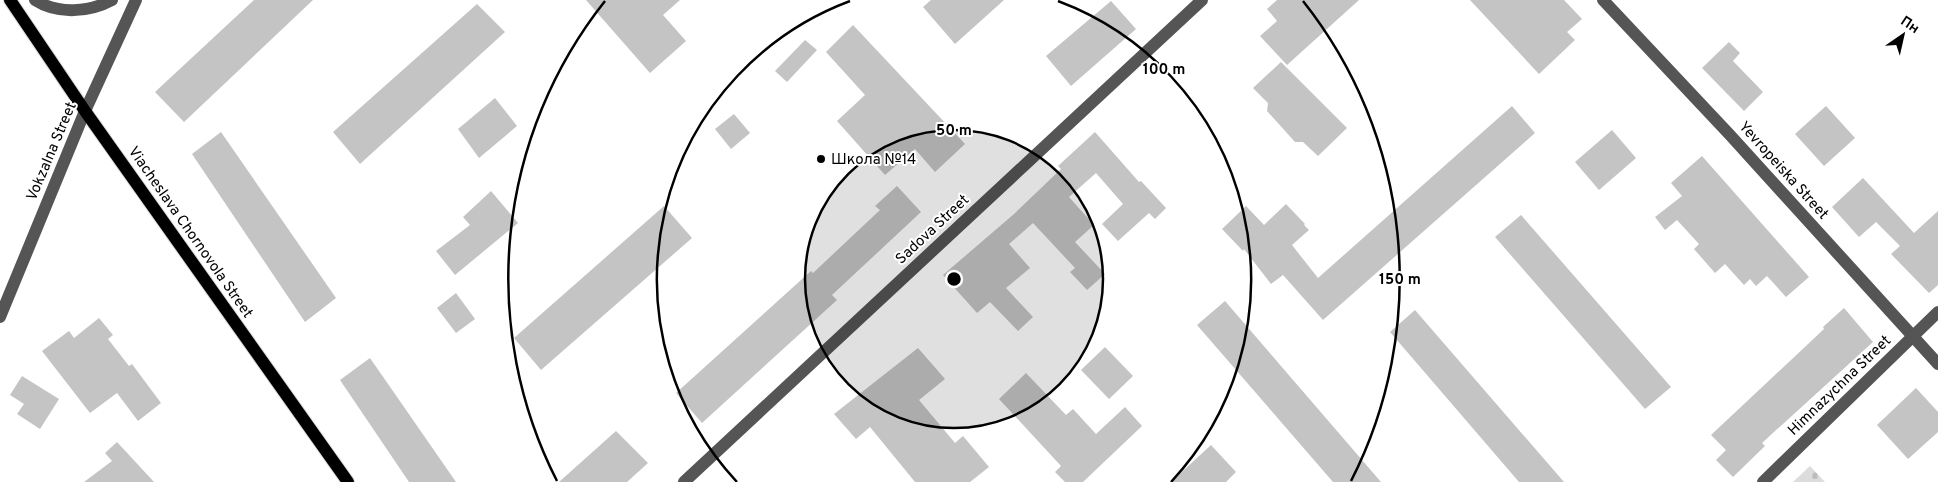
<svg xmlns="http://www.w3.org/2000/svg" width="1938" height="482" viewBox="0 0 1938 482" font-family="Overpass,sans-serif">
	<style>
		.cemetery { fill: url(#cemetery-stones) }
		.building { fill: #c4c4c4 }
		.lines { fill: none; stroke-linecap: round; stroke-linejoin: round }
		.major-casing { stroke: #dbdbdb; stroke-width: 14 }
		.minor { stroke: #555; stroke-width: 12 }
		.major { stroke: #000; stroke-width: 12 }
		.ring { fill: none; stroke: #000; stroke-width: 2.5 }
		.poi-dot { fill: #000; stroke: #fff; stroke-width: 2 }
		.labels { text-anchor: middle; stroke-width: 4; stroke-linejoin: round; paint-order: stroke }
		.street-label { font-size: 15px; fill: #000; stroke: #fff }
		.poi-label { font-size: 15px; fill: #000; stroke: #fff; text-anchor: start }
		.centre { fill: #000; stroke: #fff; stroke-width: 2.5 }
		.ring-label { font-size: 15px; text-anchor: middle; font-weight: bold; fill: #000; stroke: #fff; stroke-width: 4; stroke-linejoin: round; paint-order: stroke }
	</style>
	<defs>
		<pattern id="cemetery-stones" width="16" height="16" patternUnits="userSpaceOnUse" patternTransform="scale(1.25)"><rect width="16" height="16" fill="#dcdcdc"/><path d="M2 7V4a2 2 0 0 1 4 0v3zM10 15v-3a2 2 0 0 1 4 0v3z" fill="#bbb"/></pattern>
	</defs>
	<rect width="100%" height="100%" fill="#fff"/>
	<path class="cemetery" d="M1810 466 1825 482H1793Z"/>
	<g class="building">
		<path d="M254 0H313L184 122 155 92Z"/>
		<path d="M586 0H680L663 15 686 41 650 73Z"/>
		<path d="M931 0H1004L955 44 923 7Z"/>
		<path d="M1277 0H1359L1287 65 1260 36 1277 21 1267 9Z"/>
		<path d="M1470 0H1564L1582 19 1567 32 1575 40 1539 74Z"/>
		<path d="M1111 1 1136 29 1071 86 1046 56Z"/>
		<path d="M477 4 505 32 360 164 333 132Z"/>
		<path d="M853 25 965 144 935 172 915 149 885 175 837 121 865 95 826 52Z"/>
		<path d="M805 40 817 50 787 82 775 71Z"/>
		<path d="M1729 42 1740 53 1733 61 1763 92 1744 111 1702 68Z"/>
		<path d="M1281 62 1347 128 1318 156 1303 142H1295L1267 111 1268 103 1253 88Z"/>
		<path d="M495 98 517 126 479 158 458 129Z"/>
		<path d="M1512 106 1535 133 1323 320 1283 275 1271 284 1244 249 1243 251 1222 229 1246 206 1264 225 1286 204 1305 224 1304 225 1309 230 1292 245 1318 278Z"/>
		<path d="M1826 106 1855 138 1824 166 1795 134Z"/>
		<path d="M734 114 750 133 731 149 715 129Z"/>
		<path d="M1612 130 1636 158 1599 190 1575 162Z"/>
		<path d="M221 132 336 298 305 322 192 154Z"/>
		<path d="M1095 132 1139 182 1141 181 1166 208 1155 219 1149 213 1118 241 1102 224 1123 204 1096 173 1069 197 1094 225 1075 242 1105 274 1087 290 1070 272 1075 268 1033 223 1009 244 1030 268 1006 288 1033 317 1018 331 990 302 977 313 943 275 1014 214 1061 169 1058 166Z"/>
		<path d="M1702 156 1809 277 1786 297 1767 276 1756 286 1750 279 1744 285 1725 264 1715 273 1694 249 1699 244 1677 220 1665 230 1655 217 1682 196 1671 183Z"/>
		<path d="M1863 178 1914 233 1938 211V285L1929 293 1891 254 1900 246 1876 222 1859 237 1832 207Z"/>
		<path d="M897 186 921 212 832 295 837 300 702 423 676 393 811 271 813 273 880 210 875 206Z"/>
		<path d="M491 191 518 223 455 275 436 251 470 225 463 217Z"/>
		<path d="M664 206 692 238 541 370 514 338Z"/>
		<path d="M1521 215 1671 387 1645 409 1495 237Z"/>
		<path d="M456 293 475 319 456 333 437 308Z"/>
		<path d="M1225 301 1381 482H1333L1197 325Z"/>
		<path d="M1844 308 1873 342 1762 443 1765 446 1733 477 1716 460 1726 450 1711 435 1824 329 1823 327Z"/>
		<path d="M1415 310 1564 482H1519L1390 332Z"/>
		<path d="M99 318 113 335 108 339 129 366 132 364 161 403 138 421 117 393 90 413 42 351 69 331 74 338Z"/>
		<path d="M1105 347 1133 376 1109 399 1081 370Z"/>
		<path d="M918 348 945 379 919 400 955 443 963 436 989 467 970 482H915L870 427 856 439 834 414Z"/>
		<path d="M370 358 456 482H409L340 380Z"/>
		<path d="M1026 373 1066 415 1073 409 1096 434 1125 407 1142 426 1083 482H1065L1055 472 1061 466 999 399Z"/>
		<path d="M22 376 59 399 40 429 17 414 24 404 10 395Z"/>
		<path d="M1916 388 1938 412V432L1908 459 1877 425Z"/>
		<path d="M616 431 648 463 627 482H559Z"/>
		<path d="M117 442 154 482H84L112 461 105 453Z"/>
		<path d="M1211 445 1236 472 1226 482H1171Z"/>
	</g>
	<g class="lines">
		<g class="major-casing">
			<path id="major" d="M10 0 85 111 348 482"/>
		</g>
		<g class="minor">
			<path d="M35 0C58 15 90 12 112 0"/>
			<path d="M1603 0 1730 135 1938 364"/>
			<path d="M0 317 85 111 136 0"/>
			<path d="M684 482 1202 0"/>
			<path d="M1763 482 1938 312"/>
		</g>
		<use href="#major" class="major"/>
	</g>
	<circle cx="954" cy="279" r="149" fill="#000" fill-opacity=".12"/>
	<g class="ring">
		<circle cx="954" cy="279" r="149"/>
		<path d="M737 482A297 297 0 0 1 850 1M1058 1A297 297 0 0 1 1171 482"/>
		<path d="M557 481A446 446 0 0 1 605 1M1303 1A446 446 0 0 1 1351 481"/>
	</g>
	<circle class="poi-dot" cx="821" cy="159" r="5"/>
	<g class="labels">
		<g class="street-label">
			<text transform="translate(51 151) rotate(-67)" y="5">Vokzalna Street</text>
			<text transform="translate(1784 170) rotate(48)" y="5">Yevropeiska Street</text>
			<text transform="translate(932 229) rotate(-43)" y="5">Sadova Street</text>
			<text transform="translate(191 232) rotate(55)" y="5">Viacheslava Chornovola Street</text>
			<text transform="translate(1839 385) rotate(-44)" y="5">Himnazychna Street</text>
		</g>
		<g class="poi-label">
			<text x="831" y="164">Школа №14</text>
		</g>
	</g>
	<circle cx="954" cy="279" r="8" class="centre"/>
	<g class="ring-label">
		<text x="1164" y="74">100 m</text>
		<text x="954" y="135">50 m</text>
		<text x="1400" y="284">150 m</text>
	</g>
	<g transform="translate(1903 35) rotate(34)" stroke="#ffffff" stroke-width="4" paint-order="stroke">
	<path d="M0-4L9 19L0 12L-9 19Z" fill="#000000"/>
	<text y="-8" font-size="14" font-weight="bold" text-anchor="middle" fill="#000000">Пн</text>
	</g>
</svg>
